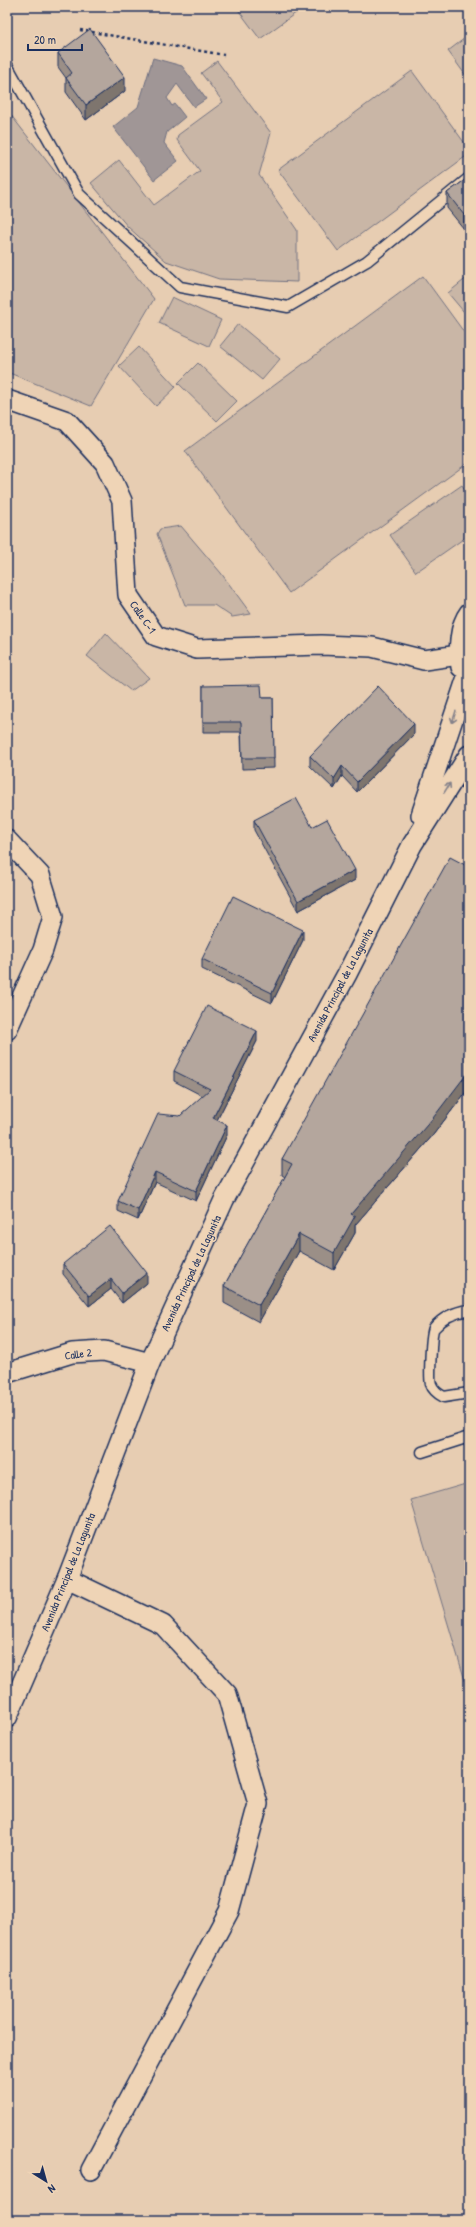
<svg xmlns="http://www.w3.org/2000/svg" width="476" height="2227" viewBox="0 0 476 2227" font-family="'Patrick Hand',sans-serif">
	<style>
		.green { fill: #c9b6a6; stroke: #727282 }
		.water { fill: #a09696; stroke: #6b6d80 }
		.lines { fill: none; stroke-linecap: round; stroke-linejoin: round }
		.lane-casing { stroke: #1b2f5e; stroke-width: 13 }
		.street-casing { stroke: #1b2f5e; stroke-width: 22 }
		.path { stroke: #1b2f5e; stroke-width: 2.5; stroke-dasharray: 3 3; stroke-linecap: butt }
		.lane { stroke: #efd4b6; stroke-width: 10 }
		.street { stroke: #efd4b6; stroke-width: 19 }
		.wall { fill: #9b8f87; stroke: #1b2f5e }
		.shaded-wall { fill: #7e746e; stroke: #1b2f5e }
		.building { fill: #b4a69d; stroke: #1b2f5e }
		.oneway { stroke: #85828a }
		.labels { text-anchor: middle; stroke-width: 3; stroke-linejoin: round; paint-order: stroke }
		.street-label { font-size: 11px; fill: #1b2f5e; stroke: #efd4b6 }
	</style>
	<rect width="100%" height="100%" fill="#e7cdb2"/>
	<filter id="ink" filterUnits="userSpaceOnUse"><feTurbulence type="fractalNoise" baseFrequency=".025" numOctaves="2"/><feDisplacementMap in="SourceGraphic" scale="8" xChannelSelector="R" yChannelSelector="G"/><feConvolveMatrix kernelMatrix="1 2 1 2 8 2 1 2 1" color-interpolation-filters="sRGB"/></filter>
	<g filter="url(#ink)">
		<g class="green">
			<path d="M236 7H304L260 39Z"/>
			<path d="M469 35V80L448 51Z"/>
			<path d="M217 61 271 133 259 175 297 230V282L219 279 166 261 128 227 91 183 119 160 154 205 200 171 177 140 178 135 223 102 201 73Z"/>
			<path d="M412 71 469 149V154L338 251 278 170Z"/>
			<path d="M7 110 154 299 91 406 7 372Z"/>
			<path d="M423 276 469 339V462L289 593 185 451Z"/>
			<path d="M469 276V318L448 293Z"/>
			<path d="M172 297 221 320 209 346 159 323Z"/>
			<path d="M238 324 280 359 262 380 220 346Z"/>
			<path d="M139 347 176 387 156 406 119 366Z"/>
			<path d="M198 363 237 401 217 421 178 383Z"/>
			<path d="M462 485 469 496V535L416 572 390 535Z"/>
			<path d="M181 526 221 573 251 614 232 617 214 605H185L157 534 160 529Z"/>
			<path d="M106 633 149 678 131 691 87 656Z"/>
			<path d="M469 1483V1694L411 1500Z"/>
		</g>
		<path class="water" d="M153 58 182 66 206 99 194 107 177 84 167 98 172 106 175 104 185 117 167 132 164 143 178 161 154 180 113 127 138 107Z"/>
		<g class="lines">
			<g class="lane-casing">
				<g id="lane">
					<path d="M7 65 79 194 180 287 288 307 367 261 469 178"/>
					<path d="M469 1310C455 1312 443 1317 434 1328 431 1332 429 1379 431 1384 433 1390 438 1394 444 1397L469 1393"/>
					<path d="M422 1452 469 1437"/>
				</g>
			</g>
			<g class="street-casing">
				<g id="street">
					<path d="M7 400 67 421 105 463 122 501 128 595 156 636 197 649 321 645 372 647 424 660 459 655"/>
					<path d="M461 667C458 650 459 626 469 613"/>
					<path d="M421 815 466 680"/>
					<path d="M7 840 40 875 53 917 43 950 7 1030"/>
					<path d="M7 1373 72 1353 104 1351 150 1363"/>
					<path d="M67 1579 163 1625 227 1694 258 1804 229 1911 91 2170"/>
					<path d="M7 1718 67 1579 150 1363 224 1200 347 974 412 845 469 755"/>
				</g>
			</g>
			<path class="path" d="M80 30 224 55"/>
			<use href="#lane" class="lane"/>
			<use href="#street" class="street"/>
		</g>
		<g class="wall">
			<path d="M262 7H270L265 11Z"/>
			<path d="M58 53 125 91 86 120 66 92V78L58 67Z"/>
			<path d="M469 177V226L464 229 447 208V193Z"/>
			<path d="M203 686 262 698H273L274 768 242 769 241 732H203Z"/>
			<path d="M414 734 357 792 342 776 334 789 310 766V756Z"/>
			<path d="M254 820 312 827 355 880 298 911 254 830Z"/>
			<path d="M469 867V1088L433 1135 355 1225V1233L334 1270 299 1251 259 1322 224 1303V1286L285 1177 282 1175V1159Z"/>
			<path d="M303 940 272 1003 202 969V959Z"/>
			<path d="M257 1041 217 1120 227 1135 196 1201 155 1182 138 1220 118 1211V1201L180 1116 203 1096 174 1081V1071Z"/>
			<path d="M63 1264 147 1283 122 1303 111 1289 89 1306 63 1274Z"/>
		</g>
		<g class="shaded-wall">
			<path d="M265 7H270L265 11Z"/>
			<path d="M125 77V91L86 120V105Z"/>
			<path d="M469 211V226L464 229V215Z"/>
			<path d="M414 724V734L357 792V782Z"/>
			<path d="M342 766V776L334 789V779Z"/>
			<path d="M355 870V880L298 911V901Z"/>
			<path d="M303 930V940L272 1003V993Z"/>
			<path d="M257 1031V1041L213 1128V1118Z"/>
			<path d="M469 1071V1088L433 1135 355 1225V1233L334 1270V1253L351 1214Z"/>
			<path d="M227 1125V1135L196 1201V1191Z"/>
			<path d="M155 1172V1182L138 1220V1210Z"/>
			<path d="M299 1234V1251L259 1322V1305Z"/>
			<path d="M147 1273V1283L122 1303V1293Z"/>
			<path d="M111 1279V1289L89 1306V1296Z"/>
		</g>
		<g class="building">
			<path d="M90 29 125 77 86 105 66 78 72 73 58 53Z"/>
			<path d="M469 177V211L464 215 447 193Z"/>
			<path d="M261 685 262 698H273L274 758H242L241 722H203V686Z"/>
			<path d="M378 686 414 724 357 782 342 766 334 779 310 756Z"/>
			<path d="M296 798 312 827 327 819 355 870 298 901 254 820Z"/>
			<path d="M450 857 469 867V1071L433 1118 351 1214 355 1216 334 1253 299 1234 259 1305 224 1286 292 1164 282 1159Z"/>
			<path d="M233 896 303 930 272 993 202 959Z"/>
			<path d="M207 1006 257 1031 213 1118 227 1125 196 1191 155 1172 138 1210 118 1201 158 1114 180 1116 210 1089 174 1071Z"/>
			<path d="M110 1226 147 1273 122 1293 111 1279 89 1296 63 1264Z"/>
		</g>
		<defs><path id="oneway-shaft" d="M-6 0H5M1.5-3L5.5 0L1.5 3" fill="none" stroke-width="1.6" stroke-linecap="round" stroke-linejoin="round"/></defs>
		<g class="oneway">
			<use href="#oneway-shaft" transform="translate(454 717) rotate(108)"/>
			<use href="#oneway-shaft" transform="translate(447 788) rotate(-58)"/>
		</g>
	</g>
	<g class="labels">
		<g class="street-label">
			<text transform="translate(143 617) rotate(55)" y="4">Calle C-1</text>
			<text transform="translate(340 985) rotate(-62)" y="4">Avenida Principal de La Lagunita</text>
			<text transform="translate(191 1273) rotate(-65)" y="4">Avenida Principal de La Lagunita</text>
			<text transform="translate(78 1354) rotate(-8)" y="4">Calle 2</text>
			<text transform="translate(68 1572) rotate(-68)" y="4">Avenida Principal de La Lagunita</text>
		</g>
	</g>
	<rect width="476" height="2227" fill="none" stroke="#efd4b6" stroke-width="24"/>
	<rect x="12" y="12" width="452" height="2203" fill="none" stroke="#1b2f5e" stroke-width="1.5" filter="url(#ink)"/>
	<g transform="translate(46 2181) rotate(143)" stroke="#efd4b6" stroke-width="3" paint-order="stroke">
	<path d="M0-3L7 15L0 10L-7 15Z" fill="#1b2f5e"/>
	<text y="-6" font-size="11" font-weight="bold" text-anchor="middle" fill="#1b2f5e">N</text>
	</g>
	<path d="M28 44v6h54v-6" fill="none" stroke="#1b2f5e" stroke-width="2"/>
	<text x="34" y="44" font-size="12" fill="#1b2f5e" stroke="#efd4b6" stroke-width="3" paint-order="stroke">20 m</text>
</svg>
